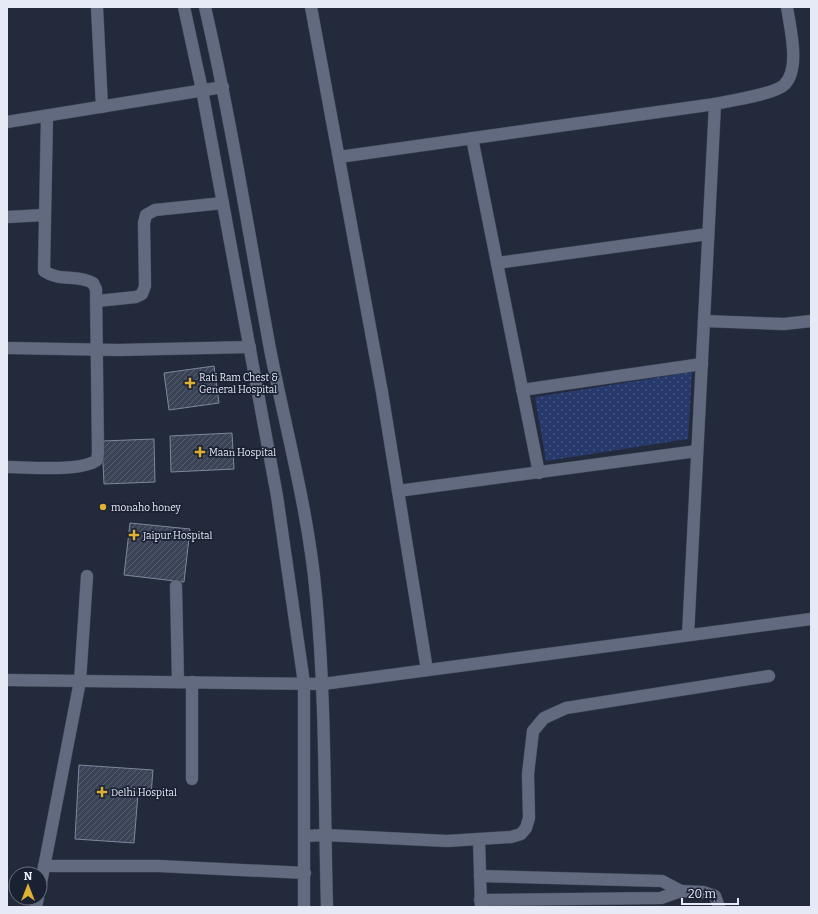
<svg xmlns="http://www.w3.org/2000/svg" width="818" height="914" viewBox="0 0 818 914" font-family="Bitter,serif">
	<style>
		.green { fill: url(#green-dots) }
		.building { fill: url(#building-hatch); stroke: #7e879d }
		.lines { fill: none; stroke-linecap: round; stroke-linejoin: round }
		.minor-casing { stroke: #404756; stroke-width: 13 }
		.minor { stroke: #616a7f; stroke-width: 12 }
		.poi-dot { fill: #deb133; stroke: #1a2132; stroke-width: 1.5 }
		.labels { text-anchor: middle; stroke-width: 3.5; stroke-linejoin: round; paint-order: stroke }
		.poi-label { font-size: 10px; fill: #e5eaf6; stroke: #1a2132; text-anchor: start }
	</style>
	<defs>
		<pattern id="green-dots" width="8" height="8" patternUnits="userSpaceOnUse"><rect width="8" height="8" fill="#27386b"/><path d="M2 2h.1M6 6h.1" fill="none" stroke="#465581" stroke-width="1.8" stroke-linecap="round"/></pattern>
		<pattern id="building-hatch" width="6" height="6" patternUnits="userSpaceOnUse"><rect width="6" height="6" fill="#3b4357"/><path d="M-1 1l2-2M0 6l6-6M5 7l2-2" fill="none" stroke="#575e70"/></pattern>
	</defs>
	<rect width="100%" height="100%" fill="#232a3c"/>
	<path class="green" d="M692 372 688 439 546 461 535 397Z"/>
	<g class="building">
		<path d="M214 366 219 403 169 410 164 373Z"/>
		<path d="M232 433 234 469 171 472 170 436Z"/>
		<path d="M154 439 155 482 104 484 102 441Z"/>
		<path d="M130 523 190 529 184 582 124 575Z"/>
		<path d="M79 765 153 770 151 795 138 794 134 843 75 839Z"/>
	</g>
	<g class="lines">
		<g class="minor-casing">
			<g id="minor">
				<path d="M97 7 102 107"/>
				<path d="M184 7 202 90 277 496 304 683V907"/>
				<path d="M205 7C231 120 249 235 270 349 286 431 309 513 316 596 326 699 324 803 327 907"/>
				<path d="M311 7 382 392 427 670"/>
				<path d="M7 122 223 87"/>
				<path d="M472 138 539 473"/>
				<path d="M339 157 715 104C729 101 775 94 784 85 801 69 790 28 787 7"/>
				<path d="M7 217 44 215"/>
				<path d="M497 263 708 234"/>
				<path d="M97 301 136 297 142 294 145 286 144 223 146 215 155 210 223 203"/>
				<path d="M704 321 784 324 811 321"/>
				<path d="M7 348 118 350 250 347"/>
				<path d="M522 390 702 364"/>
				<path d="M7 467C27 467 82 472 97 460L98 453 96 289 93 283C76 274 60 282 44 271L47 116"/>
				<path d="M398 491 697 451"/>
				<path d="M176 586 178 682"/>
				<path d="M688 635 715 104"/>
				<path d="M7 680 323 684 811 619"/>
				<path d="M192 682V779"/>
				<path d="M305 836 325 835 447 841 511 837 521 834 526 828 529 818 528 774 533 731 544 718 566 708 769 676"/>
				<path d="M479 839 481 907"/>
				<path d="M44 866H159L305 873"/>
				<path d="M480 876 662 881 681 891 661 898 480 900"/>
				<path d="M40 888 80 681 87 576"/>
				<path d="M681 891 703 892 715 896 719 907"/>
				<path d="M36 907 38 898"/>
			</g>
		</g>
		<use href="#minor" class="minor"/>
	</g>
	<g class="poi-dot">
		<path d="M188 377h4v4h4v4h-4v4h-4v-4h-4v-4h4z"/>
		<path d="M198 446h4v4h4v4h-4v4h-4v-4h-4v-4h4z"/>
		<circle cx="103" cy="507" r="4"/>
		<path d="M132 529h4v4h4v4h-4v4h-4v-4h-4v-4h4z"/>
		<path d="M100 786h4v4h4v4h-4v4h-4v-4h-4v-4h4z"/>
	</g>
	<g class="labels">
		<g class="poi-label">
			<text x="199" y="381">Rati Ram Chest &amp;<tspan x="199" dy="12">General Hospital</tspan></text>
			<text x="209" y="456">Maan Hospital</text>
			<text x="111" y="511">monaho honey</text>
			<text x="143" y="539">Jaipur Hospital</text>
			<text x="111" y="796">Delhi Hospital</text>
		</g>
	</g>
	<rect width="818" height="914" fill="none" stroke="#e5eaf6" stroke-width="16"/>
	<g transform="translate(28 886)"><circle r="19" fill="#1a2132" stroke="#6b7180"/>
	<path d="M0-3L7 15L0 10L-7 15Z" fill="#deb133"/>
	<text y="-6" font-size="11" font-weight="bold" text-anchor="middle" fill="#e5eaf6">N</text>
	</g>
	<path d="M682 898v6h56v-6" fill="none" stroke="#e5eaf6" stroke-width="2"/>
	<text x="688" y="898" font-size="12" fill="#e5eaf6" stroke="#1a2132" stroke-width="3" paint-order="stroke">20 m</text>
</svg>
